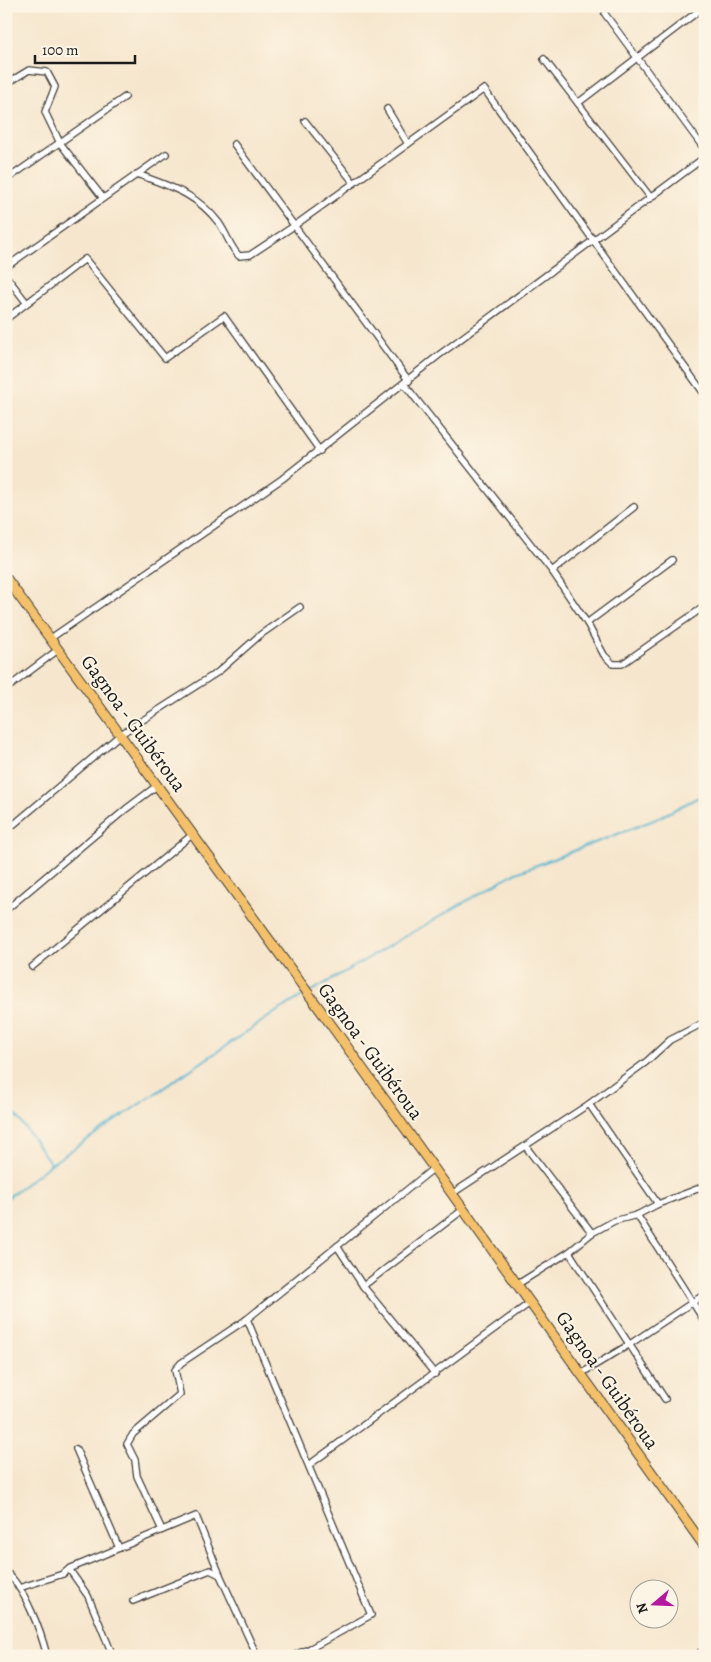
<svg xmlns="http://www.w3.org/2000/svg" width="711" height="1662" viewBox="0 0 711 1662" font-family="Alegreya,serif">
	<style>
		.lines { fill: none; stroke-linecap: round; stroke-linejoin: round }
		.stream { stroke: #50b2cf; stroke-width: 2 }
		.minor-casing { stroke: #3d3a37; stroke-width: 8 }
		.primary-casing { stroke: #3d3a37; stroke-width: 11 }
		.minor { stroke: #fff; stroke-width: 5.5 }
		.primary { stroke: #f4c16a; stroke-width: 9 }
		.labels { text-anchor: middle; stroke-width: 4; stroke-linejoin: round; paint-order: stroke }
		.street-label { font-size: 20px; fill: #1c1c1c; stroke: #fcf5e5 }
	</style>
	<rect width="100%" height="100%" fill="#fcf5e5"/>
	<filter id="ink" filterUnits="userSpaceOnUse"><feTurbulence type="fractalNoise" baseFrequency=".02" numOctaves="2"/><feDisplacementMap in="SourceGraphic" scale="10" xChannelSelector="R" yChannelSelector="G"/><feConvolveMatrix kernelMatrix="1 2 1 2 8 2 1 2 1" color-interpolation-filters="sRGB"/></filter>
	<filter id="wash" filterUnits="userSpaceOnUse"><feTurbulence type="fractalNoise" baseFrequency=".0096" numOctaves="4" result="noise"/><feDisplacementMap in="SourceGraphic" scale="20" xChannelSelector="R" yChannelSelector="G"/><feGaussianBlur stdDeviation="1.12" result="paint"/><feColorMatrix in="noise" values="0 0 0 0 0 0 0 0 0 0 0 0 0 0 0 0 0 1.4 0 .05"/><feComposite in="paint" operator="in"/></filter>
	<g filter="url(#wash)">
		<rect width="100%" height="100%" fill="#f6e6cd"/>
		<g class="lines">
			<g class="stream">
				<path d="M310 992 511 875 654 820 705 794"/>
				<path d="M6 1101 51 1164"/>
				<path d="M6 1199 51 1164 279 1010 306 994"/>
			</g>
		</g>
	</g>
	<g filter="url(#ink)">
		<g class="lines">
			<g class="minor-casing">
				<g id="minor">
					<path d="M605 14 705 150"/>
					<path d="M544 59 651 198"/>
					<path d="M6 84 29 70 47 72 55 87 45 112 60 143 103 198"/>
					<path d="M578 103 705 6"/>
					<path d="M305 121 354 183"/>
					<path d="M234 144 409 381"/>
					<path d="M408 144 484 89 705 395"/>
					<path d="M137 174C171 187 196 193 219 223 227 234 230 247 239 256L250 255 294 226 408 144 387 109"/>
					<path d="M6 180 125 97"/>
					<path d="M6 267 166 154"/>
					<path d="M6 276 26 302"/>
					<path d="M6 319 85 259 165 358 224 316 320 451"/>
					<path d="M405 385 552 571 587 623 604 655 613 664H622L705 606"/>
					<path d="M552 571 634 507"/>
					<path d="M587 623 672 560"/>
					<path d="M51 638 282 479 439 355 705 157"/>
					<path d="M6 689 59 649"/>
					<path d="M6 831 121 734 218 672 260 635 300 607"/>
					<path d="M6 910 126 809 158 785"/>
					<path d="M32 967 193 834"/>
					<path d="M589 1104 658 1204"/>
					<path d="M526 1147 592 1233"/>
					<path d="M453 1193 589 1104 646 1062 670 1040 705 1022"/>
					<path d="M637 1215 705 1322"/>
					<path d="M337 1246 363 1286 435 1374"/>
					<path d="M569 1252 665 1399"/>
					<path d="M518 1284 569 1252 592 1233 614 1221 637 1215 658 1204 705 1186"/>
					<path d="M363 1286 464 1209"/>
					<path d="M247 1319 371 1615 311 1648"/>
					<path d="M582 1373 630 1344 705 1294"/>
					<path d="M76 1449 119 1548"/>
					<path d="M309 1465 531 1302"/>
					<path d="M162 1530 137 1476 135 1460 127 1444 133 1434 180 1394 175 1370 181 1363 247 1319 434 1168"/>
					<path d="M69 1569 88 1596 113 1656"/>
					<path d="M6 1572C25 1588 41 1632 47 1656"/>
					<path d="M19 1588 63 1574 69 1569 196 1516 220 1575"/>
					<path d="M133 1601 210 1570 220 1575 257 1656"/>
					<path d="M293 1656 311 1648 321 1656"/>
					<path d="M695 1656 705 1649"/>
				</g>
			</g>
			<g class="primary-casing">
				<path id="primary" d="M6 578 337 1033 705 1547"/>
			</g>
			<use href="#minor" class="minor"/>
			<use href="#primary" class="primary"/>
		</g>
	</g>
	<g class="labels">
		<g class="street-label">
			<text transform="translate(134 723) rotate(54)" y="7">Gagnoa - Guibéroua</text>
			<text transform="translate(371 1051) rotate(54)" y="7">Gagnoa - Guibéroua</text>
			<text transform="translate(608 1380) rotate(55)" y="7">Gagnoa - Guibéroua</text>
		</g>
	</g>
	<rect width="711" height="1662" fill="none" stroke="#fcf5e5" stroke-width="25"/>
	<g transform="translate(654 1604) rotate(251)"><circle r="24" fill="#fcf5e5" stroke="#a29e95"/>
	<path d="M0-4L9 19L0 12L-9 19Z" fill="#b5179e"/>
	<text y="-8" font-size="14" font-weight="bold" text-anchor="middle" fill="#1c1c1c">N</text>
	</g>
	<path d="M35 55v8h100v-8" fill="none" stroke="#1c1c1c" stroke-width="2.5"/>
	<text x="42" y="55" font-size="15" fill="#1c1c1c" stroke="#fcf5e5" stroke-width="4" paint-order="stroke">100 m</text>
</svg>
